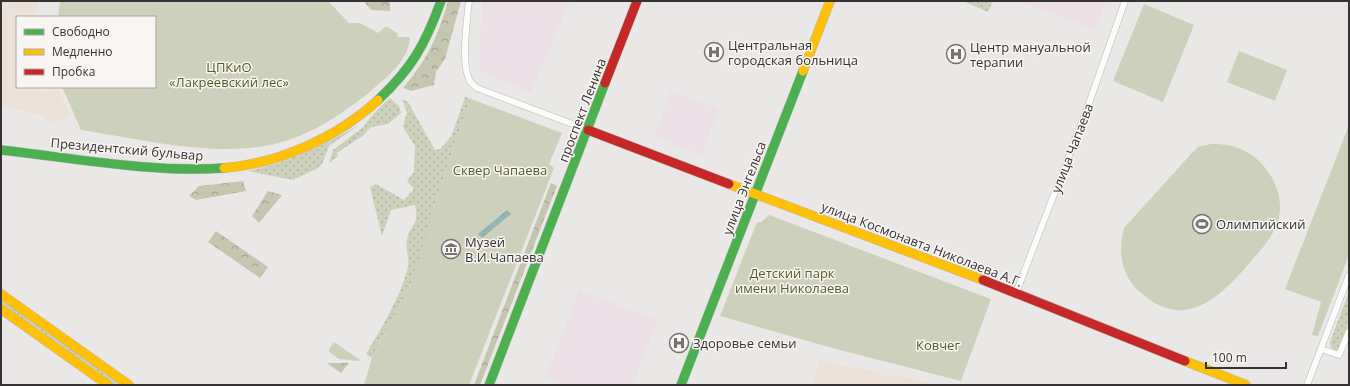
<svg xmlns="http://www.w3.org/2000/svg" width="1350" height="386" viewBox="0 0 1350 386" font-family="'Open Sans',sans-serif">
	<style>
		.commercial { fill: #ece1d8 }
		.education { fill: #ecdfe5 }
		.grass { fill: url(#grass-dots) }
		.forest { fill: url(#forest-crowns) }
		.park { fill: #cdd0ba }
		.water { fill: url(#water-ripples) }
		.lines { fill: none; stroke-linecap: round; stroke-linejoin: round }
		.street-casing { stroke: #b9b8b7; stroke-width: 7 }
		.fast-casing { stroke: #b9b8b7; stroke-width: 10 }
		.slow-casing { stroke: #b9b8b7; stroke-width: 10 }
		.jam-casing { stroke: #b9b8b7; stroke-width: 10 }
		.street { stroke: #fcfcfb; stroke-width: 6 }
		.fast { stroke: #4caf50; stroke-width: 9 }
		.slow { stroke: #ffc107; stroke-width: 9 }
		.jam { stroke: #c62828; stroke-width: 9 }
		.labels { text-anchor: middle; stroke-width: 3; stroke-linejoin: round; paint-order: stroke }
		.poi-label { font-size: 13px; fill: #353333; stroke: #f8f5f3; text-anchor: start }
		.park-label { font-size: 13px; fill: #555d1f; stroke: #f8f5f3 }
		.street-label { font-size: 13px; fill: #353333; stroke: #f8f5f3 }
	</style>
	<defs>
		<pattern id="grass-dots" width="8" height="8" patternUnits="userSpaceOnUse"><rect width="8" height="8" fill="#cdd0ba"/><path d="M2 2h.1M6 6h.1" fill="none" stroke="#b1b3a0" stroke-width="1.8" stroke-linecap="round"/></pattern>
		<pattern id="forest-crowns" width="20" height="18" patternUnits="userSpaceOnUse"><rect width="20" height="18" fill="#c4c6b0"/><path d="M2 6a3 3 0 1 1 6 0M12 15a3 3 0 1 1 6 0" fill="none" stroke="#a0a190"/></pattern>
		<pattern id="water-ripples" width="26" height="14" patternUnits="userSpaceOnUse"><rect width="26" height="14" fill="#92b6b7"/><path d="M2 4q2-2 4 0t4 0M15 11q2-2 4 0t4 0" fill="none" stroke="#789595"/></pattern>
	</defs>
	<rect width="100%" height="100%" fill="#eae8e7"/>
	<g class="commercial">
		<path d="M1 1H38L36 17H17V87H38L39 92 57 88 71 115 55 122 44 119 42 115 1 105Z"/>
		<path d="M820 359 856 369 857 366 886 376 898 375 935 385H813Z"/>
	</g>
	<g class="education">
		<path d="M482 1H570L531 93 479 71Z"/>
		<path d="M1019 1H1106L1095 30Z"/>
		<path d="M671 91 719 109 701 155 654 137Z"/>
		<path d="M579 290 657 320 633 385H568L546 377Z"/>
	</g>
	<g class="grass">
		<path d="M963 1H993L988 12Z"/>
		<path d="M465 97 471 99 431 216 445 232 412 282 372 358 366 354C382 327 400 298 408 267 410 259 405 249 407 240 410 223 420 227 415 205L391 210 382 236 370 187 376 184 404 200 414 189 407 181 414 172 415 146 403 127 407 112 402 100 403 99 408 102 435 150 440 149 451 137Z"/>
		<path d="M390 98 399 106 401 113 388 124 371 127 362 137 359 138 337 153 338 156 329 163 333 150 362 128 376 111Z"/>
		<path d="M359 125 329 146 322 164 318 168 293 180 248 171C288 163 323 145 359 125Z"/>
		<path d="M1349 291V322L1338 351 1331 348 1330 342Z"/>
		<path d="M1 297 125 385H110L1 308Z"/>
	</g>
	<g class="forest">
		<path d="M364 1H390V11L371 10Z"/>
		<path d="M448 1H461L445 59 436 72 434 85 411 91 403 88C428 58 437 39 448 1Z"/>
		<path d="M243 181 246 191 196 200 189 196 199 186Z"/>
		<path d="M551 183 557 186 480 385H474Z"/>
		<path d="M268 191 282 195 259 223 252 216Z"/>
		<path d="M216 231 268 267 260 278 208 242Z"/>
		<path d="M327 363H349L341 373Z"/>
	</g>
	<g class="park">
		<path d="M60 1H328L349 23H360L378 33 386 26 397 33 398 37H410C409 60 387 77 371 91 345 112 314 133 282 142 222 160 142 139 81 130L62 87H155V17H58Z"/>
		<path d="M1144 4 1194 25 1163 102 1113 81Z"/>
		<path d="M1239 51 1287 70 1275 101 1227 82Z"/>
		<path d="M471 99 562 133 549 164 554 168 469 385H364L372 358 412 282 431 216Z"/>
		<path d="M1349 125V255L1318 336 1312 335 1321 302 1285 289Z"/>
		<path d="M1211 144C1219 144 1227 144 1235 147 1264 155 1287 191 1278 221 1272 239 1259 252 1247 266 1217 300 1183 331 1140 292 1121 276 1118 252 1124 228L1192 153 1198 147Z"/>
		<path d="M769 215 991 299 961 381 836 349 720 316 757 222H761Z"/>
		<path d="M334 342 360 360 359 361 339 359 329 352V349Z"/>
	</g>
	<path class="water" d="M507 210 511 214 482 238 478 234Z"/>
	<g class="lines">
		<g class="street-casing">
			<g id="street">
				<path d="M469 1C467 19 461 63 469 79 470 83 474 85 477 88L583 128"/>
				<path d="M1016 293 1087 109 1125 1"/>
				<path d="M1321 349 1339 355 1349 331"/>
				<path d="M1307 385 1349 275"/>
			</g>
		</g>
		<g class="fast-casing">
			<g id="fast">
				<path d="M378 100C412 68 425 45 441 1"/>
				<path d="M1 150C72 158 153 173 224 168"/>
				<path d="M489 385 605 83"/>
				<path d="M681 385 803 71"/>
			</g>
		</g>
		<g class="slow-casing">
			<g id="slow">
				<path d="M803 71 830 1"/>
				<path d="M224 168C278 164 338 137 378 100"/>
				<path d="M729 184 983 280"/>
				<path d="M1 294 129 385"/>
				<path d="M1 309 108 385"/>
				<path d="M1185 361 1246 385"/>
			</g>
		</g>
		<g class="jam-casing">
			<g id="jam">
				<path d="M605 83 637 1"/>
				<path d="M588 130 729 184"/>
				<path d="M983 280 1185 361"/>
			</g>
		</g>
		<use href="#street" class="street"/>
		<use href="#fast" class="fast"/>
		<use href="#slow" class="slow"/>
		<use href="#jam" class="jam"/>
	</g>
	<defs>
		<g id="hospital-ring" transform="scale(1)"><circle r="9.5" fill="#f8f5f3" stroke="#747272" stroke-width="1.5"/><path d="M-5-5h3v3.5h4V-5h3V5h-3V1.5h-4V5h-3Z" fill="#747272"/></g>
		<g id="stadium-ring" transform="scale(1)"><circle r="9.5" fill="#f8f5f3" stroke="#747272" stroke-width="1.5"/><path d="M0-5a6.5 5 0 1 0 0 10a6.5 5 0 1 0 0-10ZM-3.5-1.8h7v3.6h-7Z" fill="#747272"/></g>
		<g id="museum-ring" transform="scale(1)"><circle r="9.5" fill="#f8f5f3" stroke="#747272" stroke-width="1.5"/><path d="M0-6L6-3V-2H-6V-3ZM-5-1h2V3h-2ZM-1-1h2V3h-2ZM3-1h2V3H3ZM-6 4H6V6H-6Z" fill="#747272"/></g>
	</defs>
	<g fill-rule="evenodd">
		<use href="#hospital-ring" x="714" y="52"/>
		<use href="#hospital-ring" x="956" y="54"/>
		<use href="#stadium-ring" x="1202" y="224"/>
		<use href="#museum-ring" x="451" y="249"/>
		<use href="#hospital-ring" x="679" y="343"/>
	</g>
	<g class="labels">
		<g class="poi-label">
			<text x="728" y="50">Центральная<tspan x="728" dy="15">городская больница</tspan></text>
			<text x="970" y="52">Центр мануальной<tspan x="970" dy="15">терапии</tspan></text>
			<text x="1216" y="229">Олимпийский</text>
			<text x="465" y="247">Музей<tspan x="465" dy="15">В.И.Чапаева</tspan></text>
			<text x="693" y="348">Здоровье семьи</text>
		</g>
		<g class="park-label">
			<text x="229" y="72">ЦПКиО<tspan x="229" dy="15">«Лакреевский лес»</tspan></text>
			<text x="500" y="175">Сквер Чапаева</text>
			<text x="792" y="278">Детский парк<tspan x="792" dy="15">имени Николаева</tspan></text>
			<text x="938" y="350">Ковчег</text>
		</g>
		<g class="street-label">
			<text transform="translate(582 110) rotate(-69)" y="5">проспект Ленина</text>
			<text transform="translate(1072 148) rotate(-69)" y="5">улица Чапаева</text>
			<text transform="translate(127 149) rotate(5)" y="5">Президентский бульвар</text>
			<text transform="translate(744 188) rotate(-69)" y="5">улица Энгельса</text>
			<text transform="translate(922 244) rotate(21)" y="5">улица Космонавта Николаева А.Г.</text>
		</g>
	</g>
	<rect width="1350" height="386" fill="none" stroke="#353333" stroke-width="4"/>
	<rect x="16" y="16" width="140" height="72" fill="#f8f5f3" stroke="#aaa7a6"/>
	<rect x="24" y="29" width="20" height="6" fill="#4caf50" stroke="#aaa7a6"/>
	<text x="52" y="36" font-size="12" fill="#353333">Свободно</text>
	<rect x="24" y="49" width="20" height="6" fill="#ffc107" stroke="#aaa7a6"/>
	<text x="52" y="56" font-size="12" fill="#353333">Медленно</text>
	<rect x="24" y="69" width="20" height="6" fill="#c62828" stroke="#aaa7a6"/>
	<text x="52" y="76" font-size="12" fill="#353333">Пробка</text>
	<path d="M1206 362v6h80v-6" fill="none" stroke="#353333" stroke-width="2"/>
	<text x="1212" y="362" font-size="12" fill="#353333" stroke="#f8f5f3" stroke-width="3" paint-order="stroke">100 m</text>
</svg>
